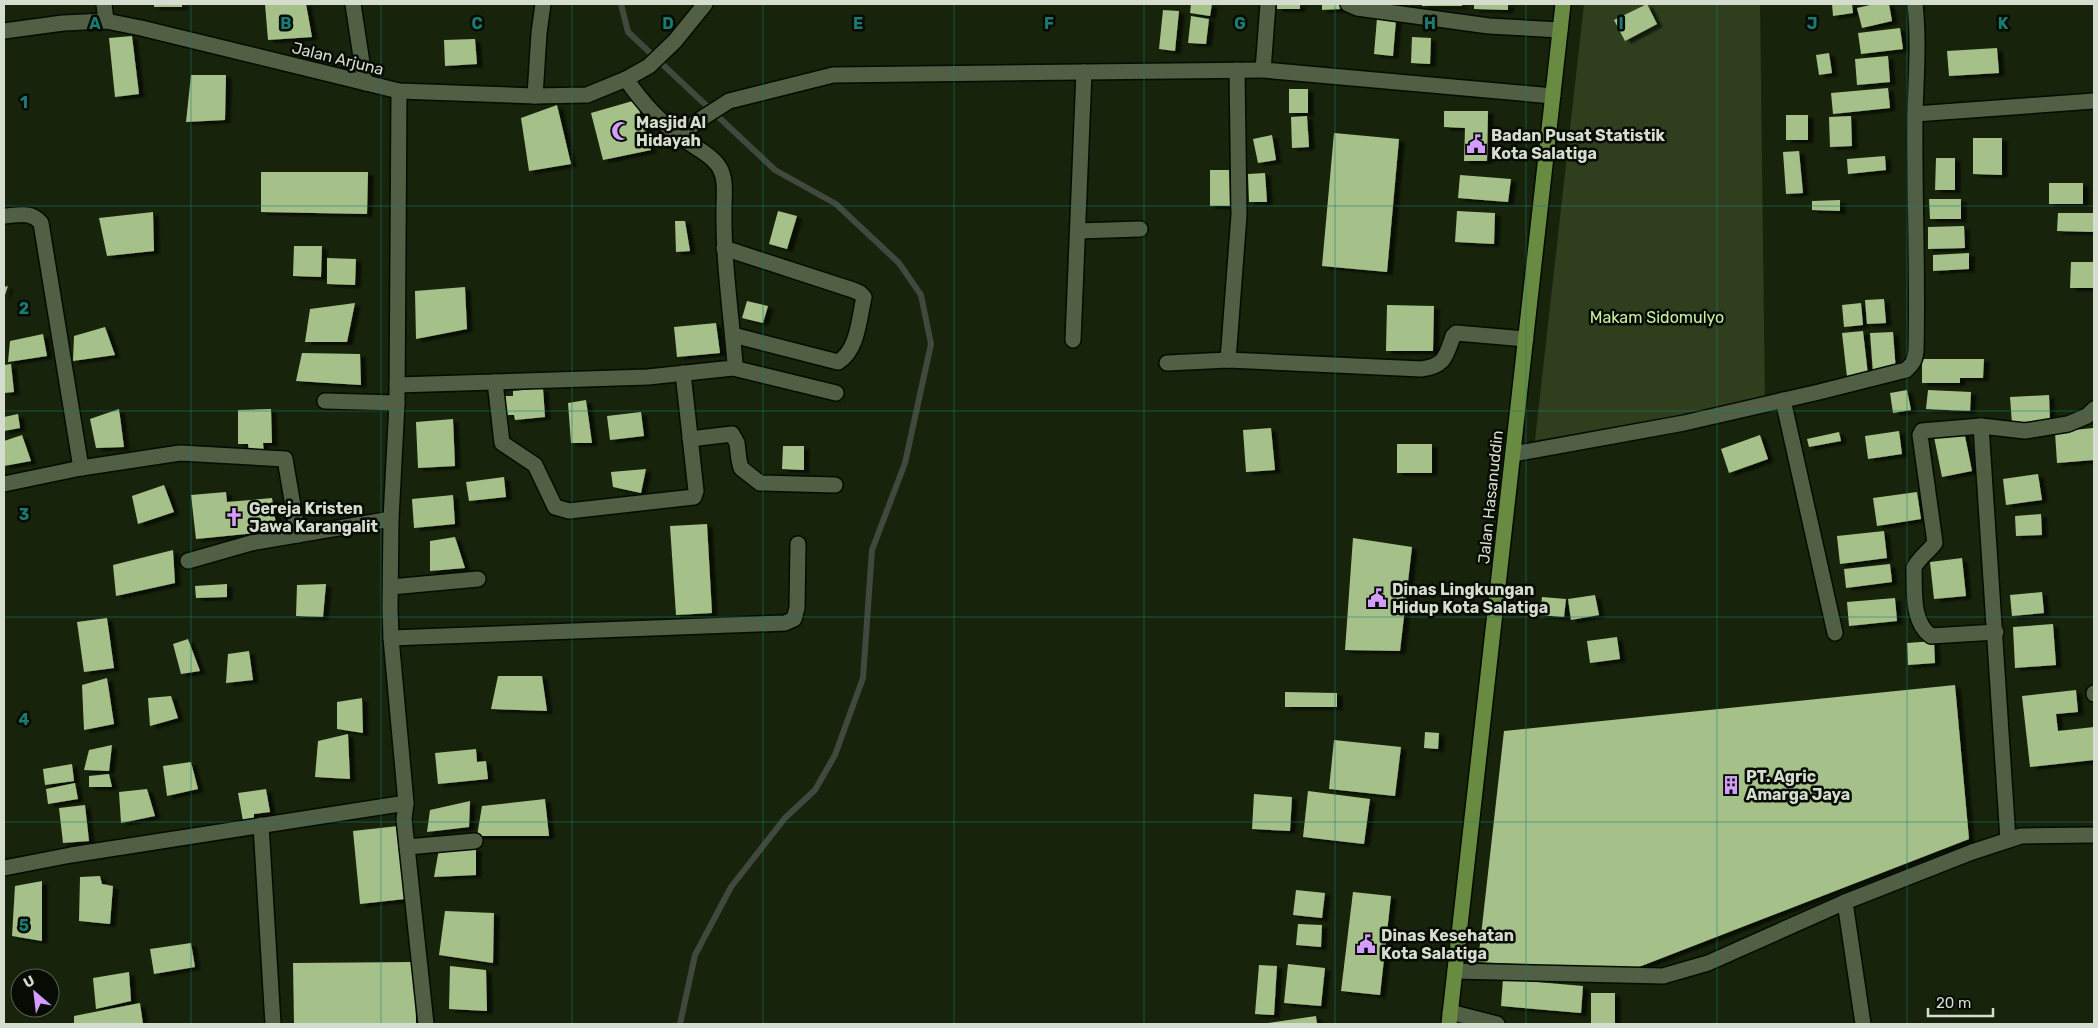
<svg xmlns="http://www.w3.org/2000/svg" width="2098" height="1028" viewBox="0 0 2098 1028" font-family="Rubik,sans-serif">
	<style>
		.green { fill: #2f3f1d }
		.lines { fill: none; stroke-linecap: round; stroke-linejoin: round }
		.stream { stroke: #41493e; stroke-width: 6 }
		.building { fill: #a5c189; filter: url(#shadow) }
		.minor-casing { stroke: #040c00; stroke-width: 18 }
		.major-casing { stroke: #040c00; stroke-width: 18 }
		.minor { stroke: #515f44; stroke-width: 15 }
		.major { stroke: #688a41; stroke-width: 15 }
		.grid { fill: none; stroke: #197b73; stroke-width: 1; stroke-opacity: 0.55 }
		.labels { text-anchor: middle; stroke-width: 5; stroke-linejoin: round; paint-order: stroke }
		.street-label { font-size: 16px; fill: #d5ddce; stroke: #060b03 }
		.poi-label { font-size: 16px; font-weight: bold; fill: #d5ddce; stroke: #060b03; text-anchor: start }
		.park-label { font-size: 16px; fill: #c7f0a0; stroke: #060b03 }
		.grid-label { font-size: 16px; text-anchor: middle; font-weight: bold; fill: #197b73; stroke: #060b03; stroke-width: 5; stroke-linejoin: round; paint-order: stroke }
	</style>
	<defs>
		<filter id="shadow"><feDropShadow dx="5.5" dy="3" stdDeviation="1" flood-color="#0009"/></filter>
	</defs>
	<rect width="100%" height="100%" fill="#17230a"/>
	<path class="green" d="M1584 4H1760L1765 405 1534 449Z"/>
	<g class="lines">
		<path class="stream" d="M621 4 628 32 775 170 836 204 899 263 921 295 931 344 905 463 872 550 863 678 835 755 815 790 785 818 731 887 695 955 680 1024"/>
	</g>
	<g class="building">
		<rect x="154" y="4" width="28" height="3"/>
		<path d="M265 4H306L312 37 268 40Z"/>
		<path d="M1191 4H1212L1210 16 1190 13Z"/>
		<rect x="1277" y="4" width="23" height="5"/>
		<path d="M1322 4H1340V9L1322 10Z"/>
		<rect x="1422" y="4" width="40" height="2"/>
		<path d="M1474 4H1508V10L1474 9Z"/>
		<path d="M1647 4 1657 24 1625 41 1614 20Z"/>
		<path d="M1832 4H1852L1853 13 1833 16Z"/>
		<path d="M1874 4H1889L1892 21 1862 28 1857 8Z"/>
		<path d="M1163 10 1179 11 1175 51 1159 49Z"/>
		<path d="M1191 16 1209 19 1206 44 1188 43Z"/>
		<path d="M1377 18 1396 20 1393 56 1374 54Z"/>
		<path d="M1900 28 1903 49 1861 54 1858 33Z"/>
		<path d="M132 36 139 94 115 97 109 38Z"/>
		<path d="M1412 37 1431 38 1430 64 1411 63Z"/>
		<path d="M475 39 477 64 445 66 444 40Z"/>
		<path d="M1997 48 1999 73 1949 76 1947 51Z"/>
		<path d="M1829 53 1832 73 1819 75 1816 55Z"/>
		<path d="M1888 56 1890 82 1857 85 1855 59Z"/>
		<path d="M191 75H226L225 120 186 122Z"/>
		<path d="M1888 88 1890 108 1833 114 1831 93Z"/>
		<rect x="1289" y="89" width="19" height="24"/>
		<path d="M636 100 651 150 603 160 591 113Z"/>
		<path d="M557 105 571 164 529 171 521 118Z"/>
		<path d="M1444 111H1488L1487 161H1464L1465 128 1444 127Z"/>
		<rect x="1786" y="115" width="22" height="25"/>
		<path d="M1307 116 1309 147 1292 148 1291 117Z"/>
		<path d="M1851 116 1852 146 1830 147 1829 117Z"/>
		<path d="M1334 133 1399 139 1387 272 1322 266Z"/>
		<path d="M1272 135 1276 160 1258 163 1253 139Z"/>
		<path d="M1973 138H2002V175L1973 174Z"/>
		<path d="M1799 151 1803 193 1786 194 1783 152Z"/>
		<path d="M1885 156 1886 170 1848 174 1847 159Z"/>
		<path d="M1936 158H1955V190H1935Z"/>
		<path d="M1210 170H1229L1230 206H1210Z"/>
		<path d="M261 172H368L367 214 261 212Z"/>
		<path d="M1265 173 1267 202H1249L1248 174Z"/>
		<path d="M1460 175 1511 179 1508 202 1458 198Z"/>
		<rect x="2049" y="183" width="34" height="21"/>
		<path d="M1929 199H1961V219H1930Z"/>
		<path d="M1840 200V211L1812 210V201Z"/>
		<path d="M778 211 797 216 787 249 769 244Z"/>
		<path d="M1457 211 1495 213 1494 244 1455 242Z"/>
		<path d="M153 212 154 251 107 256 99 218Z"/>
		<path d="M2058 213H2094V232L2057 231Z"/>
		<path d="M675 221H685L690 251 676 252Z"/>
		<path d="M1964 226 1965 248 1928 249V227Z"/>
		<path d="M294 246H322L321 277 293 276Z"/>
		<path d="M1969 253V269L1933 271V255Z"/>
		<path d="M327 258 356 259 355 285 327 284Z"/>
		<path d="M2071 262H2094V288H2070Z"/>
		<path d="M8 286 4 298V287Z"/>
		<path d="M465 287 467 329 416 339 415 291Z"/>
		<path d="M1884 299 1886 323 1867 324 1865 300Z"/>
		<path d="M747 301 768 306 763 323 742 318Z"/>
		<path d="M355 303 347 342H305L310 309Z"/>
		<path d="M1861 303 1863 325 1844 327 1842 305Z"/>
		<path d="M1387 305 1434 306 1433 351H1386Z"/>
		<path d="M716 323 720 353 677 357 674 327Z"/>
		<path d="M105 327 115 355 73 361 74 336Z"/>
		<path d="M1863 331 1868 375 1847 377 1842 333Z"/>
		<path d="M1893 332 1896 372 1873 373 1870 333Z"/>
		<path d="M43 334 47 356 8 362 10 341Z"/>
		<path d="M302 353 360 354 361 385 296 381Z"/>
		<path d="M1922 359H1984L1983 378H1960V383H1922Z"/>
		<path d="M11 364 14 392 4 393V365Z"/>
		<path d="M543 388 545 417 515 420 514 415H506L505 396H513V391Z"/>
		<path d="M1907 390 1911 410 1893 413 1890 393Z"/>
		<path d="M1928 390 1971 392 1970 411 1926 409Z"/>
		<path d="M2049 395 2050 422 2012 424 2010 397Z"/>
		<path d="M586 400 592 443H571L568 403Z"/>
		<path d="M119 409 124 447 96 448 90 419Z"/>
		<path d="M271 409 272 443H263L264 453H249L248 444H238V410Z"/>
		<path d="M641 412 644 436 610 440 607 416Z"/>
		<path d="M18 414 20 428 4 431V417Z"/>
		<path d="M453 419 455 466 418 468 416 422Z"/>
		<path d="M1271 428 1275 470 1246 472 1243 430Z"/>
		<path d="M2093 428 2094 460 2057 463 2055 432Z"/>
		<path d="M1899 431 1902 454 1868 459 1865 436Z"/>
		<path d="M1964 431 1972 471 1942 477 1934 437Z"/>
		<path d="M1839 432 1841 441 1809 447 1807 439Z"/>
		<path d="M22 435 31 461 4 466V441Z"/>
		<path d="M1760 435 1768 459 1729 473 1721 449Z"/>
		<rect x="1397" y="444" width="35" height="29"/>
		<path d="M783 446H804V470L782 469Z"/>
		<path d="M646 469 641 493 613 487 611 472Z"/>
		<path d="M2038 474 2042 500 2006 505 2003 479Z"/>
		<path d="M504 477 506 497 469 501 466 482Z"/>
		<path d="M164 485 174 512 138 524 132 496Z"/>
		<path d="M226 492 227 502 272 498 277 531 196 539 191 495Z"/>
		<path d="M1917 492 1921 519 1877 526 1873 498Z"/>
		<path d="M453 495 455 524 414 528 412 499Z"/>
		<path d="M2041 514 2042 535 2016 536 2015 516Z"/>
		<path d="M707 524 712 613 676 615 670 526Z"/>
		<path d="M1884 531 1887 558 1840 564 1837 536Z"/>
		<path d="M455 537 465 568 430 571V541Z"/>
		<path d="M1353 538 1412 547 1400 651 1345 650Z"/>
		<path d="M173 550 175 583 116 596 113 565Z"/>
		<path d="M1962 558 1966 596 1934 599 1930 562Z"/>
		<path d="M1890 564 1892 582 1846 588 1844 569Z"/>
		<path d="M227 584V597L196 598 195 586Z"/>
		<path d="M326 584 323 617 296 616 297 585Z"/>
		<path d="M2042 592 2044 613 2012 616 2010 595Z"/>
		<path d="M1595 595 1599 615 1571 620 1568 599Z"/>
		<path d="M1542 597 1566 599 1564 617 1540 615Z"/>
		<path d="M1895 598 1897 621 1849 626 1847 602Z"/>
		<path d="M107 618 114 668 84 672 77 622Z"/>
		<path d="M2053 624 2056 665 2015 668 2013 627Z"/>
		<path d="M1617 637 1620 659 1590 663 1587 641Z"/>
		<path d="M188 639 200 671 181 674 173 644Z"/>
		<path d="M1934 641 1935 663 1908 665 1907 643Z"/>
		<path d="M249 651 253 680 226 683 228 654Z"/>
		<path d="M498 676H542L547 711 491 709Z"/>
		<path d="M107 678 114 724 84 730 82 685Z"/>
		<path d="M1955 685 1969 839 1631 970 1478 962 1504 731Z"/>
		<path d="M2076 690 2078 712 2056 714 2058 731 2094 727V760L2030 767 2022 696Z"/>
		<path d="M1285 692 1337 693V707H1285Z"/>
		<path d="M171 696 178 718 150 726 148 698Z"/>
		<path d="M362 698 363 733 337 729V702Z"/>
		<path d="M1425 732 1439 733 1438 749 1424 748Z"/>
		<path d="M348 734 350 779 315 777 318 741Z"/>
		<path d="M1334 740 1401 747 1395 796 1329 789Z"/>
		<path d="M112 745 109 771 84 770 89 750Z"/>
		<path d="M476 749 477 762 486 761 488 779 438 784 435 753Z"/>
		<path d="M191 762 198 789 167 796 163 766Z"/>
		<path d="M72 764 74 781 45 785 43 769Z"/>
		<path d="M109 774 112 787H89V776Z"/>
		<path d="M75 783 78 799 48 804 46 789Z"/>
		<path d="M147 789 155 816 121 823 119 792Z"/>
		<path d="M266 789 270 812 254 814V819L243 821 238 793Z"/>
		<path d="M1308 791 1370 799 1364 844 1303 837Z"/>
		<path d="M1254 794 1292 797 1290 831 1252 829Z"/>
		<path d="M545 799 549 836H477L482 806Z"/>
		<path d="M470 801 469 827 427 832 430 810Z"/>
		<path d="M85 805 89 841 63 843 59 808Z"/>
		<path d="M398 826 405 899 360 904 353 831Z"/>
		<path d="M476 848V875L434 877 439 849Z"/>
		<path d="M100 876 102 884 113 886 110 924 79 921 80 877Z"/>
		<path d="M42 881V941L12 936 15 886Z"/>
		<path d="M1296 890 1325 893 1322 918 1293 915Z"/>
		<path d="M1353 892 1391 896 1380 995 1341 991Z"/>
		<path d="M445 911 494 913 493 963 439 955Z"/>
		<path d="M1298 924 1322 925 1321 947 1296 945Z"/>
		<path d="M191 943 195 967 154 974 150 949Z"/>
		<path d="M415 962 416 1023 294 1024 293 963Z"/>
		<path d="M1288 964 1325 968 1321 1006 1284 1003Z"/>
		<path d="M1259 965 1277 966 1274 1015 1255 1014Z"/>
		<path d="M450 966 486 970 487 1011 449 1009Z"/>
		<path d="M129 972 131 1001 96 1009 93 978Z"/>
		<path d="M1503 979 1583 986 1581 1013 1501 1006Z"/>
		<rect x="1591" y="993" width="24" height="31"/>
		<path d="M140 1003 143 1024H74V1016Z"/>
		<path d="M1316 1016 1317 1024H1268V1023Z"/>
	</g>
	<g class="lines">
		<g class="minor-casing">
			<g id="minor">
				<path d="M104 4 106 21"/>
				<path d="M353 4 365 83"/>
				<path d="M1268 4 1263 70 1553 96"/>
				<path d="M1348 4 1357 8 1489 26 1560 30"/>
				<path d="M4 31 63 23 106 21 141 28 399 91 535 96 587 95 626 79 649 66 675 41 705 4"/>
				<path d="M399 91 397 403 391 519 390 609 391 638 406 803 404 819 426 1024"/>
				<path d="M535 96 539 33 543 4"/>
				<path d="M1915 114 2094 101"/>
				<path d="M678 136 704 117 729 101 833 75 1263 70"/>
				<path d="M4 216C18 215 31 211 41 223L81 468"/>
				<path d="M1078 231 1140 229"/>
				<path d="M724 248 853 290 860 293 864 297C859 319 858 350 838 362L733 335"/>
				<path d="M1073 340 1084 72"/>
				<path d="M1228 360 1239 215 1237 70"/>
				<path d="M1167 363 1228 360 1421 369C1445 366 1446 356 1453 336L1456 333 1526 339"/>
				<path d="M733 368 836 393"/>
				<path d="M495 382 502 443 535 465 555 507 569 511 694 497 696 491 683 373"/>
				<path d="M397 385 648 377 733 368 735 364C731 312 723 260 724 208 724 194 727 176 717 164 709 153 692 146 681 137 660 122 641 101 626 79"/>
				<path d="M1783 400 1835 633"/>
				<path d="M325 401 397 403"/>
				<path d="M1981 426 2008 840"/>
				<path d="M690 439 732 434 737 443 739 460 741 468 760 483 835 485"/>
				<path d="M1513 454 1684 423 1819 392 1906 370C1913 364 1915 360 1916 351 1918 272 1914 193 1915 114 1916 77 1919 41 1915 4"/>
				<path d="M4 484 81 468 180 453 285 459 298 535"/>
				<path d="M188 561 251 543 391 519"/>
				<path d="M391 587 478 579"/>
				<path d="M1996 632 1931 636C1911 622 1915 590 1914 568 1917 560 1929 551 1935 543L1920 435 1922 431 1981 426 2025 431 2068 424 2087 416 2094 409"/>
				<path d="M391 638 785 623 794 619 797 608 798 544"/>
				<path d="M2094 693V694"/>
				<path d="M261 825 273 1024"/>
				<path d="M407 847 475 841"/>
				<path d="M4 868 71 855 406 803"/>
				<path d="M1845 902 1863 1024"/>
				<path d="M1455 971 1663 976 1708 963 1845 902 1972 852 2021 836 2094 835"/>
				<path d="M1450 1012 1497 1024"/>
			</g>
		</g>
		<g class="major-casing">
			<path id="major" d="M1449 1024 1563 4"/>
		</g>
		<use href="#minor" class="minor"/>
		<use href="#major" class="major"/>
	</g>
	<path class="grid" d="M191 4V1024M381 4V1024M572 4V1024M763 4V1024M954 4V1024M1144 4V1024M1335 4V1024M1526 4V1024M1717 4V1024M1907 4V1024M4 206H2094M4 411H2094M4 617H2094M4 822H2094"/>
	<defs>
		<g id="mosque-bare" transform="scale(1.5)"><path d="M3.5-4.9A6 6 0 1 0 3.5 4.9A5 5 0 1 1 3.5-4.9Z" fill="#d49cfc" stroke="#060b03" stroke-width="2.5" paint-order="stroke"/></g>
		<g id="civic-bare" transform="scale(1.5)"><path d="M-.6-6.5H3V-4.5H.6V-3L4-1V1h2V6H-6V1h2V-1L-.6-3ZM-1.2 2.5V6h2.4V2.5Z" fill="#d49cfc" stroke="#060b03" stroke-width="2.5" paint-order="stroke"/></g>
		<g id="church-bare" transform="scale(1.5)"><path d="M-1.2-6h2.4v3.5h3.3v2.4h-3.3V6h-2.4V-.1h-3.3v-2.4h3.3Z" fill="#d49cfc" stroke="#060b03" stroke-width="2.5" paint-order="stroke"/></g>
		<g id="building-bare" transform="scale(1.5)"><path d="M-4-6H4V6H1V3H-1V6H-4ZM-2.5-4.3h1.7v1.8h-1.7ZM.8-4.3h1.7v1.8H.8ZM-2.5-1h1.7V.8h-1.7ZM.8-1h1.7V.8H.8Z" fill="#d49cfc" stroke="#060b03" stroke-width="2.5" paint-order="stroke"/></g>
	</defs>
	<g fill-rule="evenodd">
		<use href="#mosque-bare" x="621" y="131"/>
		<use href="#civic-bare" x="1476" y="144"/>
		<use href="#church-bare" x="234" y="517"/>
		<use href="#civic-bare" x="1377" y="598"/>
		<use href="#building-bare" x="1731" y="785"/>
		<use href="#civic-bare" x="1366" y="944"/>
	</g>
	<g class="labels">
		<g class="street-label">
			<text transform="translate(338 58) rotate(14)" y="6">Jalan Arjuna</text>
			<text transform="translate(1490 497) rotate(-84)" y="6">Jalan Hasanuddin</text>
		</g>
		<g class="poi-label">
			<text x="636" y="128">Masjid Al<tspan x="636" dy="18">Hidayah</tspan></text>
			<text x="1491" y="141">Badan Pusat Statistik<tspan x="1491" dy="18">Kota Salatiga</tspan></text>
			<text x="249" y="514">Gereja Kristen<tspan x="249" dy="18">Jawa Karangalit</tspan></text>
			<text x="1392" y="595">Dinas Lingkungan<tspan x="1392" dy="18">Hidup Kota Salatiga</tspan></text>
			<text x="1746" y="782">PT. Agric<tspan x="1746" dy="18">Amarga Jaya</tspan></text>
			<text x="1381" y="941">Dinas Kesehatan<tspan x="1381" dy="18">Kota Salatiga</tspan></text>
		</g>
		<g class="park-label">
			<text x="1657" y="323">Makam Sidomulyo</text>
		</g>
	</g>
	<g class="grid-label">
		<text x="95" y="29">A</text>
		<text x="286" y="29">B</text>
		<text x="477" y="29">C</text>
		<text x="668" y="29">D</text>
		<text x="858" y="29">E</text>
		<text x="1049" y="29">F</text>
		<text x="1240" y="29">G</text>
		<text x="1430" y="29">H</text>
		<text x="1621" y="29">I</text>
		<text x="1812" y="29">J</text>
		<text x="2003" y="29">K</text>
		<text x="24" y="108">1</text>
		<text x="24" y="314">2</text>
		<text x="24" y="520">3</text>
		<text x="24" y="725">4</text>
		<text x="24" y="931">5</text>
	</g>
	<rect width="2098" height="1028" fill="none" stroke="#d5ddce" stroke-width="10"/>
	<g transform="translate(35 993) rotate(332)"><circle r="24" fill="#060b03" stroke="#595f54"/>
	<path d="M0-4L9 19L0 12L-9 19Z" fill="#d49cfc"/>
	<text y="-8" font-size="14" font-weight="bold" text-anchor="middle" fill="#d5ddce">U</text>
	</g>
	<path d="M1928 1008v8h65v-8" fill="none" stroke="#d5ddce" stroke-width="2.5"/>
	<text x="1936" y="1008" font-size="15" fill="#d5ddce" stroke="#060b03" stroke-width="4" paint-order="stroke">20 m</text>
</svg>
